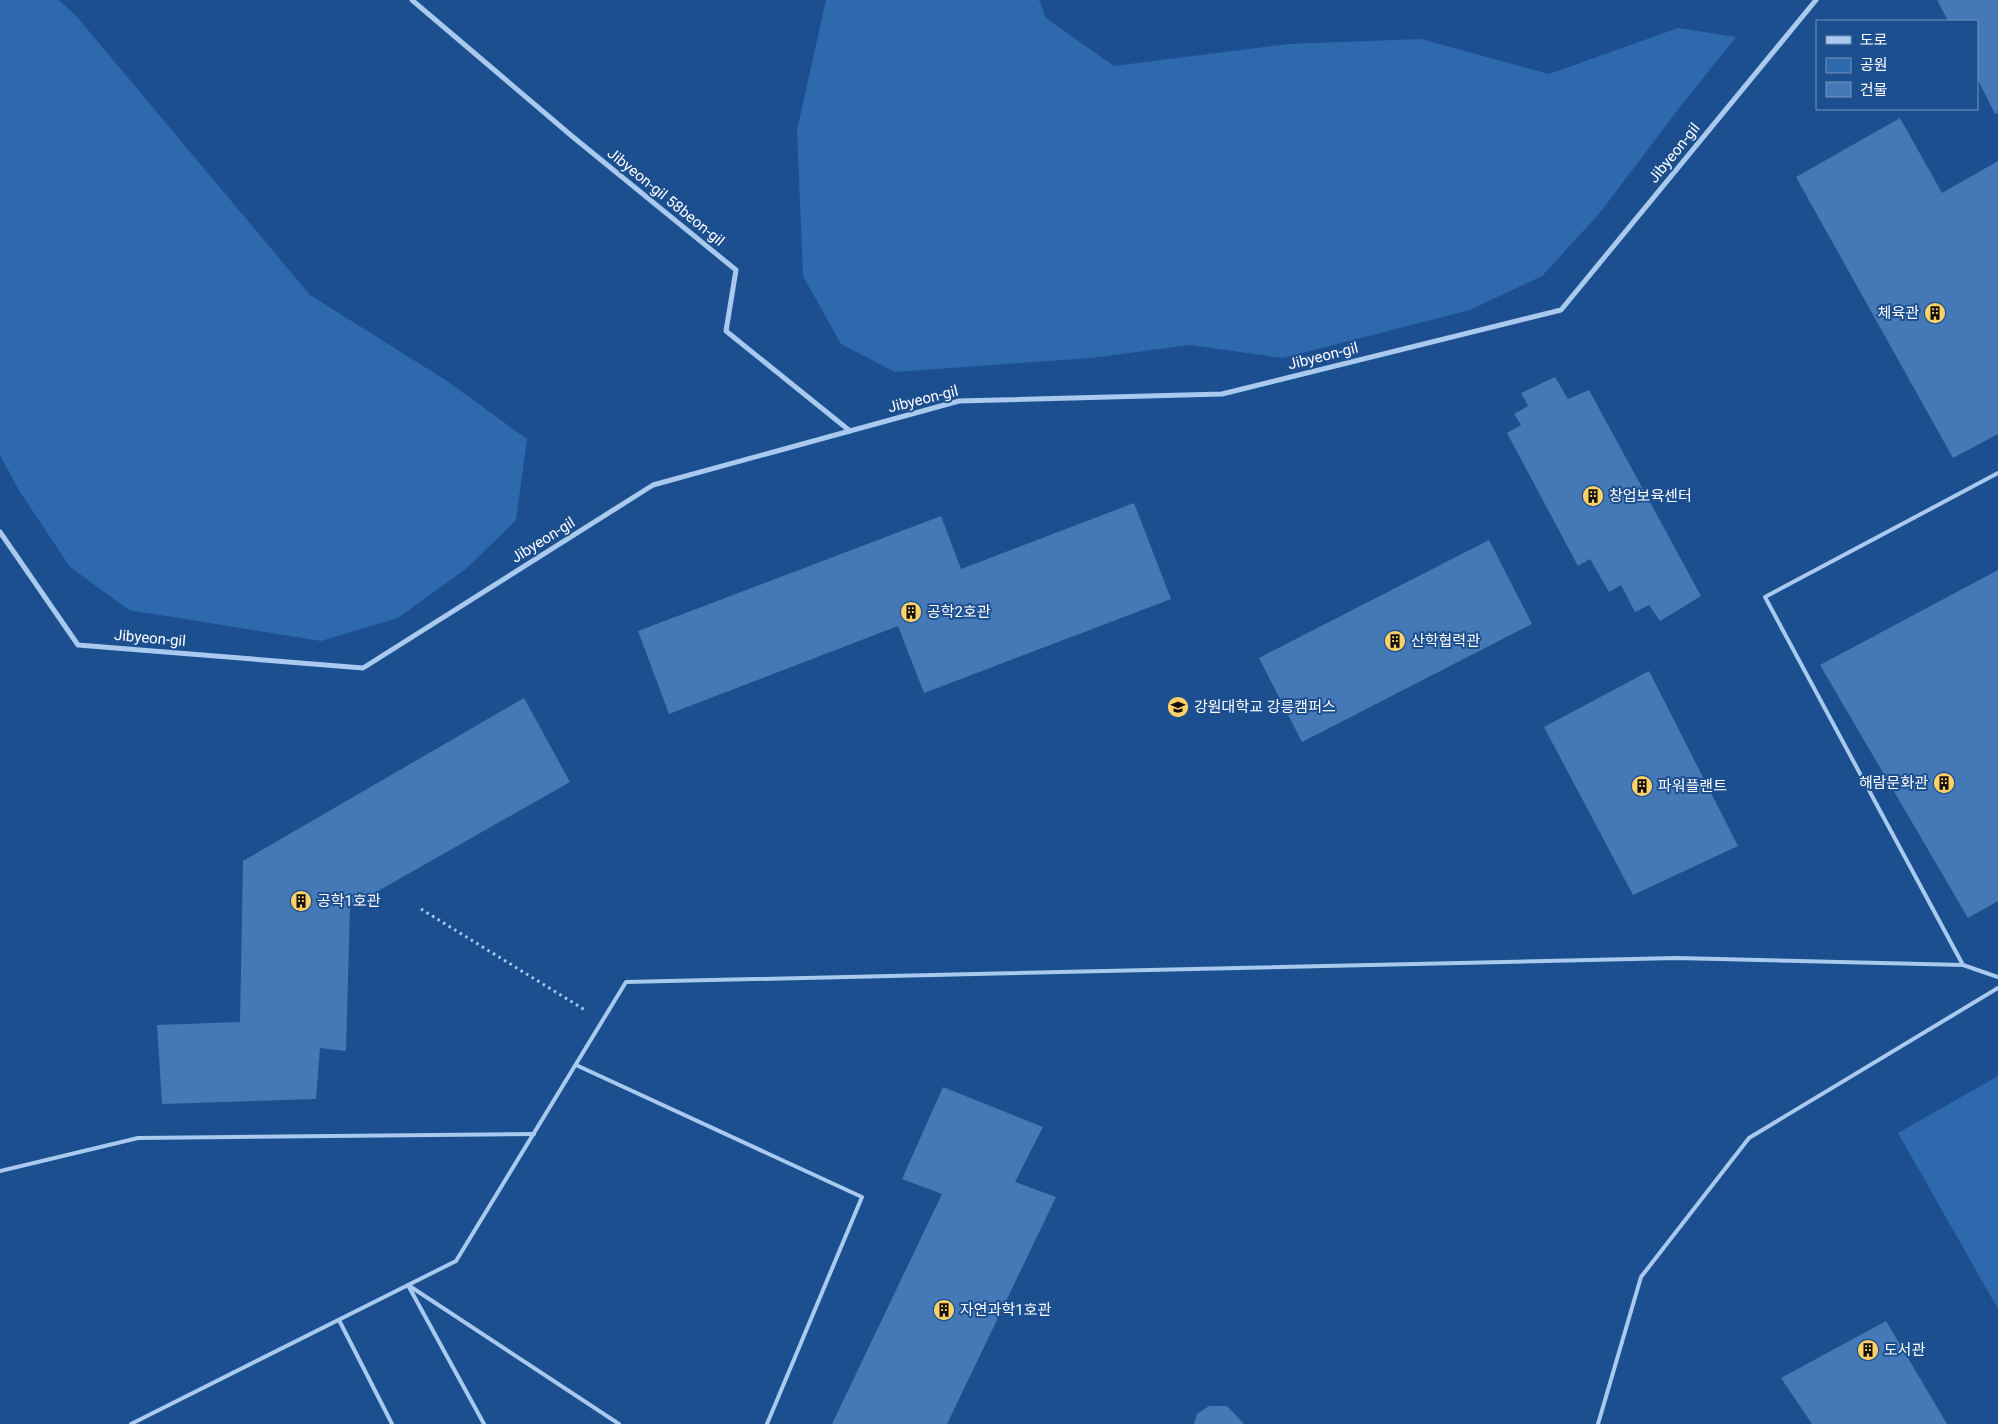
<svg xmlns="http://www.w3.org/2000/svg" width="1998" height="1424" viewBox="0 0 1998 1424" font-family="Roboto,'Noto Sans KR',sans-serif">
	<style>
		.green { fill: #2e69ad }
		.building { fill: #4478b7 }
		.lines { fill: none; stroke-linecap: round; stroke-linejoin: round }
		.path { stroke: #a9c9ee; stroke-width: 3; stroke-dasharray: 2.5 4; stroke-linecap: butt }
		.service { stroke: #a9c9ee; stroke-width: 4 }
		.minor { stroke: #a9c9ee; stroke-width: 5 }
		.labels { text-anchor: middle; stroke-width: 4; stroke-linejoin: round; paint-order: stroke }
		.street-label { font-size: 15px; fill: #fff; stroke: #1b4f8f }
		.poi-label { font-size: 15px; fill: #fff; stroke: #1b4f8f; text-anchor: start }
	</style>
	<rect width="100%" height="100%" fill="#1b4f8f"/>
	<g class="green">
		<path d="M0 0H59L77 17 310 295 447 381 527 439 516 520 467 568 398 618 321 641 129 610 70 567 20 492 0 455Z"/>
		<path d="M826 0H1039L1046 18 1114 66 1288 44 1421 39 1549 74 1678 28 1736 37 1680 107 1599 214 1542 276 1470 310 1283 358 1190 345 1091 358 895 372 841 344 803 276 797 130Z"/>
		<path d="M1998 1076V1309L1898 1133Z"/>
	</g>
	<g class="building">
		<path d="M1937 0H1998V113L1995 114 1977 78V21H1948Z"/>
		<path d="M1900 118 1942 193 1998 161V434L1953 458 1796 177Z"/>
		<path d="M1555 377 1568 399 1589 390 1701 596 1660 621 1649 605 1635 612 1621 585 1609 592 1590 559 1578 566 1507 433 1521 425 1514 414 1528 406 1521 393Z"/>
		<path d="M1134 503 1171 599 924 693 898 626 669 714 638 631 941 516 961 569Z"/>
		<path d="M1489 540 1532 624 1302 742 1259 658Z"/>
		<path d="M1998 570V901L1968 918 1820 665Z"/>
		<path d="M1649 671 1738 846 1633 895 1544 727Z"/>
		<path d="M524 698 570 782 350 907 346 1051 320 1048 316 1099 162 1104 157 1025 240 1022 243 861Z"/>
		<path d="M943 1087 1043 1127 1015 1182 1056 1197 947 1424H832L942 1194 902 1179Z"/>
		<path d="M1886 1321 1947 1424H1812L1781 1378Z"/>
		<path d="M1209 1406H1227L1244 1424H1194L1197 1414Z"/>
	</g>
	<g class="lines">
		<path class="path" d="M421 909 585 1010"/>
		<g class="service">
			<path d="M1963 965 1765 597 1998 473"/>
			<path d="M576 1065 862 1197 767 1424"/>
			<path d="M0 1171 138 1138 534 1134"/>
			<path d="M408 1285 619 1424"/>
			<path d="M409 1287 484 1424"/>
			<path d="M339 1320 392 1424"/>
			<path d="M131 1424 456 1261 626 982 1676 958 1963 965 1998 977"/>
			<path d="M1598 1424 1641 1277 1749 1138 1998 988"/>
		</g>
		<g class="minor">
			<path d="M412 0 573 137 736 270 726 331 850 431"/>
			<path d="M0 532 78 645 363 668 653 485 959 401 1222 394 1561 310 1816 0"/>
		</g>
	</g>
	<defs>
		<g id="building-disc" transform="scale(1.125)"><circle r="9.5" fill="#ffd166" stroke="#1b4f8f"/><path d="M-4-6H4V6H1V3H-1V6H-4ZM-2.5-4.3h1.7v1.8h-1.7ZM.8-4.3h1.7v1.8H.8ZM-2.5-1h1.7V.8h-1.7ZM.8-1h1.7V.8H.8Z" fill="#111"/></g>
		<g id="university-disc" transform="scale(1.125)"><circle r="9.5" fill="#ffd166" stroke="#1b4f8f"/><path d="M0-5L7-2L0 1L-7-2ZM-4 1L0 2.5L4 1V4Q0 6-4 4Z" fill="#111"/></g>
	</defs>
	<g fill-rule="evenodd">
		<use href="#building-disc" x="1935" y="313"/>
		<use href="#building-disc" x="1593" y="496"/>
		<use href="#building-disc" x="911" y="612"/>
		<use href="#building-disc" x="1395" y="641"/>
		<use href="#university-disc" x="1178" y="707"/>
		<use href="#building-disc" x="1944" y="783"/>
		<use href="#building-disc" x="1642" y="786"/>
		<use href="#building-disc" x="301" y="901"/>
		<use href="#building-disc" x="944" y="1310"/>
		<use href="#building-disc" x="1868" y="1350"/>
	</g>
	<g class="labels">
		<g class="street-label">
			<text transform="translate(1674 153) rotate(-51)" y="5">Jibyeon-gil</text>
			<text transform="translate(666 197) rotate(39)" y="5">Jibyeon-gil 58beon-gil</text>
			<text transform="translate(1323 356) rotate(-14)" y="5">Jibyeon-gil</text>
			<text transform="translate(923 399) rotate(-14)" y="5">Jibyeon-gil</text>
			<text transform="translate(543 540) rotate(-32)" y="5">Jibyeon-gil</text>
			<text transform="translate(150 638) rotate(5)" y="5">Jibyeon-gil</text>
		</g>
		<g class="poi-label">
			<text x="1919" y="318" text-anchor="end">체육관</text>
			<text x="1609" y="501">창업보육센터</text>
			<text x="927" y="617">공학2호관</text>
			<text x="1411" y="646">산학협력관</text>
			<text x="1194" y="712">강원대학교 강릉캠퍼스</text>
			<text x="1928" y="788" text-anchor="end">해람문화관</text>
			<text x="1658" y="791">파워플랜트</text>
			<text x="317" y="906">공학1호관</text>
			<text x="960" y="1315">자연과학1호관</text>
			<text x="1884" y="1355">도서관</text>
		</g>
	</g>
	<rect x="1816" y="20" width="162" height="90" fill="#1b4f8f" stroke="#7695bc"/>
	<rect x="1826" y="36" width="25" height="8" fill="#a9c9ee" stroke="#7695bc"/>
	<text x="1860" y="45" font-size="15" fill="#ffffff">도로</text>
	<rect x="1826" y="58" width="25" height="15" fill="#2e69ad" stroke="#7695bc"/>
	<text x="1860" y="70" font-size="15" fill="#ffffff">공원</text>
	<rect x="1826" y="82" width="25" height="15" fill="#4478b7" stroke="#7695bc"/>
	<text x="1860" y="95" font-size="15" fill="#ffffff">건물</text>
</svg>
